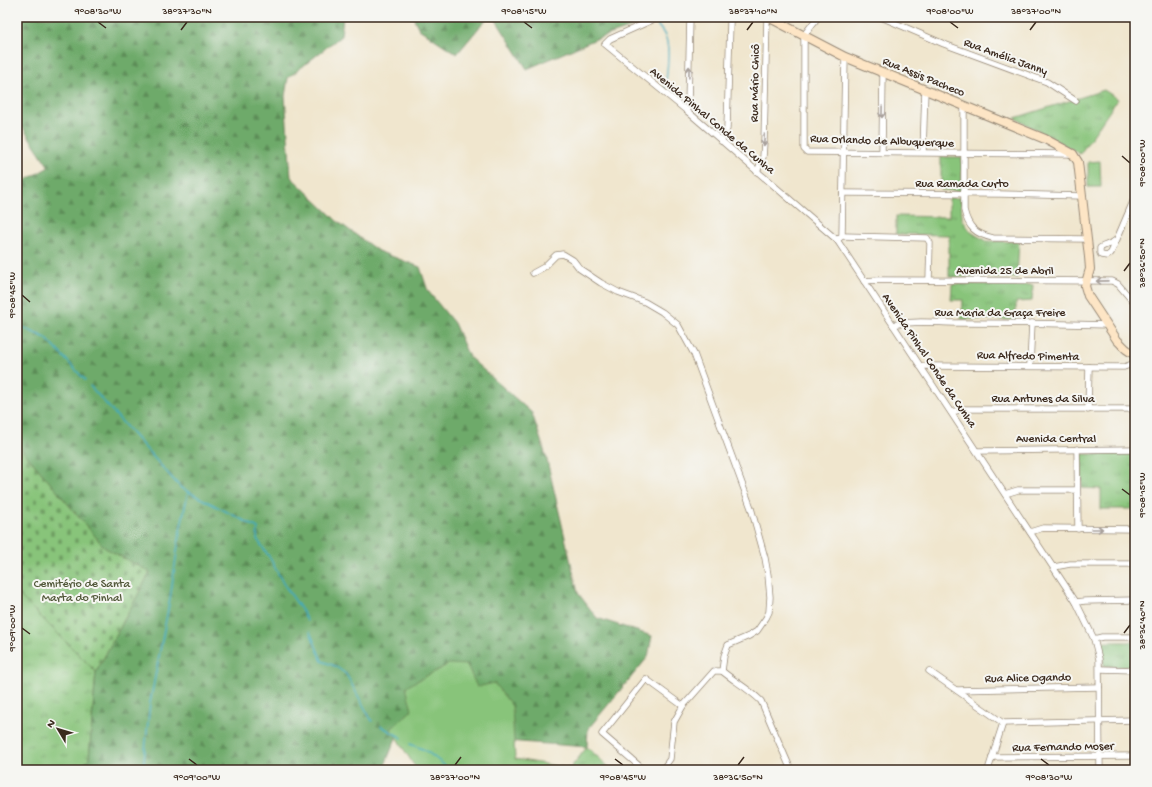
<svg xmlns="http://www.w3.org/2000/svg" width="1152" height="787" viewBox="0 0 1152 787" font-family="'Gochi Hand',sans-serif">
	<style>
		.grass { fill: url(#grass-tufts); stroke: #62774c }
		.forest { fill: url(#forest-firs); stroke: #546a44 }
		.cemetery { fill: url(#cemetery-stones); stroke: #62774c }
		.pitch { fill: #88c47a; stroke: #62774c }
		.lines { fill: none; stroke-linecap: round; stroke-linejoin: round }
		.stream { stroke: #3eaabd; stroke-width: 1.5 }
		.street-casing { stroke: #968876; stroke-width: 7 }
		.secondary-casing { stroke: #968876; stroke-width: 10 }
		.street { stroke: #fff; stroke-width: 5.5 }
		.secondary { stroke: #fde5c5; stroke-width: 8 }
		.oneway { stroke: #a79f9a }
		.ticks { fill: none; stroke: #3b2a1e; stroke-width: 1.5 }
		.labels { text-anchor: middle; stroke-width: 4; stroke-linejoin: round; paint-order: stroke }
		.street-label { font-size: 12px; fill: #3b2a1e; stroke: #f6f6f2 }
		.park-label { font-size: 12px; fill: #52583a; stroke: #f6f6f2 }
		.neatline { fill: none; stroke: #3b2a1e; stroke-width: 1.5 }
		.ticks-label { font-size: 10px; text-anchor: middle; fill: #3b2a1e }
	</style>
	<defs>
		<pattern id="grass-tufts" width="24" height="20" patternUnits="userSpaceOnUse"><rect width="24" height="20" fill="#88c47a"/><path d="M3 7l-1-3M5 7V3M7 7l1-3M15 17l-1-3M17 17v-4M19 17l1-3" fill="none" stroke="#709f63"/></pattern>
		<pattern id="forest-firs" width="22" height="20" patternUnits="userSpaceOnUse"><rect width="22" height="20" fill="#6eaa6a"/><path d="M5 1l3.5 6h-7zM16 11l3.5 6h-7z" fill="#5c8b57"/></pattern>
		<pattern id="cemetery-stones" width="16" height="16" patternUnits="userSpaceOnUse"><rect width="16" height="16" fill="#88c47a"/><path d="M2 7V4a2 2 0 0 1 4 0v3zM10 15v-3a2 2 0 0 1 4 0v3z" fill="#709f63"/></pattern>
	</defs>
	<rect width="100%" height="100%" fill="#f6f6f2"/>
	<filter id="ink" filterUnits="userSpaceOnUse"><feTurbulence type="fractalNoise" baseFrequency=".025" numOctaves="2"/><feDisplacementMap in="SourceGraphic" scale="8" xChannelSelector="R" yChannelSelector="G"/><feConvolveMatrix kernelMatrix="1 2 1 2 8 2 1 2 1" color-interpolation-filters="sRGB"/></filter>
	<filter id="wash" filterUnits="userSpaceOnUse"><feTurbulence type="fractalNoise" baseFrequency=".012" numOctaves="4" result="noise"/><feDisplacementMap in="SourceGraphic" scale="16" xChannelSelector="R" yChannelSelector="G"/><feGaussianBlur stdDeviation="0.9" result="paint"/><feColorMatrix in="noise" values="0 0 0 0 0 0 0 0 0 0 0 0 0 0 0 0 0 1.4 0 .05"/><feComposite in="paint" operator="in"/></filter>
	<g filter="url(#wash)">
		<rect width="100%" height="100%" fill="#f0e6ce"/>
		<g class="grass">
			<path d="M1104 90 1118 99 1080 154 1015 118Z"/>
			<path d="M941 157H962V191L941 190Z"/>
			<path d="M949 198H961L962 219 971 232 986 241 1019 242 1017 278 949 277V235L896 234V216L949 217Z"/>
			<path d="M952 284 1033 285 1032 301 1016 302V320L961 319 963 300H951Z"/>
			<path d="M1082 454H1135V509H1101V489L1082 488Z"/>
			<path d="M17 596H20L96 672 89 759 79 770H17Z"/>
			<path d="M1102 642H1135V667L1104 666Z"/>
			<path d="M587 747 612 770H569Z"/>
		</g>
		<g class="forest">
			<path d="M17 17H343L341 36 288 78 285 96 291 177 337 221 378 251 420 267 428 291 454 323 469 357 532 413 546 456 578 593 597 618 652 636 648 657 588 729 587 747 398 733 383 770H79L89 759 96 672 150 572 105 548 17 444V185L49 167 17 119Z"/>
			<path d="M415 17H488L457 54 419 29 414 19Z"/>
			<path d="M494 17H652L635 26 596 39 527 69Z"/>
		</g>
		<path class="cemetery" d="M17 444 105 548 150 572 96 672 20 596H17Z"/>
		<g class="pitch">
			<path d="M1100 161 1101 187H1088V162Z"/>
			<path d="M449 664 467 665 477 687 494 683 512 706 515 759 569 768V770H417L391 729 412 710 406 687Z"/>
		</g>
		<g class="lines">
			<g class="stream">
				<path d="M654 21C657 25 661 29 664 34 672 47 666 76 665 91"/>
				<path d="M17 325 46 338 85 380"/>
				<path d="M90 386 181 488 258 528 257 539 270 558 283 583 303 612 307 621"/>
				<path d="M310 632 322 661 335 666 346 674 372 721"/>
				<path d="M381 726 402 738"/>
				<path d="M410 744 425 750 448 768 454 770"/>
				<path d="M143 770 150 703 170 599 180 531 188 492"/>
			</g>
		</g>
	</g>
	<g filter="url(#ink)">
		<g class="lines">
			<g class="street-casing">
				<g id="street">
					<path d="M659 17 610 39 605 44 687 111 837 240 1076 602 1094 639 1099 659 1100 770"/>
					<path d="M818 17 804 35V149L807 152 1071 154"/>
					<path d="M881 17 944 44 1047 82 1076 101"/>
					<path d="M964 105V210C968 227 975 234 993 238L1087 239"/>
					<path d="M687 111 688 104 690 17"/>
					<path d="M17 131 19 135 17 136"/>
					<path d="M721 141 727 129 730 22 733 17"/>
					<path d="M882 152 883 73"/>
					<path d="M923 152 925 89"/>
					<path d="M757 172 763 157 764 142 767 17"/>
					<path d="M843 193 1000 194 1082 196"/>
					<path d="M842 236 927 238 930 243 929 280"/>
					<path d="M837 240 842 236 845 57"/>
					<path d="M1116 240C1111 245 1105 244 1100 248V253L1101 255 1107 256 1111 253 1135 197"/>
					<path d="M533 273 544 267 556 255 563 254 573 260 580 269 601 283 618 292 645 302 662 312 678 325 694 354 751 508 765 558 768 575 770 597 769 612 766 618 757 631 749 636 728 645 724 656 722 671"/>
					<path d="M864 281 878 280 1112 281 1118 284 1135 304"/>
					<path d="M893 325C912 320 937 323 957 323 1007 323 1057 323 1107 325"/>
					<path d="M1030 365 1032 323"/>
					<path d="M920 366 1124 367 1135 363"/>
					<path d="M1088 410 1089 367"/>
					<path d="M951 412 965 409H1135"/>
					<path d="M1077 449 1078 529"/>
					<path d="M977 451 1135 449"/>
					<path d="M1005 494 1018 490H1077"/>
					<path d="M1030 532 1043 528 1135 529"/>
					<path d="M1054 567 1070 564H1135"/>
					<path d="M1076 602 1085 601 1135 600"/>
					<path d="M1094 639 1102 637H1135"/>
					<path d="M1100 669 1135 670"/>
					<path d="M929 671 1003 723"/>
					<path d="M957 690 1099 687"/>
					<path d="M1133 720V670"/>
					<path d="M1003 723 1135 720"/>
					<path d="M992 757 1135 756"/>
					<path d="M644 770 602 734 646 679 683 706"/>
					<path d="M662 770 670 759 674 722 683 706 714 671H722C734 681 749 689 761 701L791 770"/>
					<path d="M988 770 1003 723"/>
				</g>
			</g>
			<g class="secondary-casing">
				<path id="secondary" d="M768 17 845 57 1045 139 1073 154 1078 162 1089 257 1090 269 1085 286 1088 296 1117 340 1126 349 1135 355"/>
			</g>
			<use href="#street" class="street"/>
			<use href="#secondary" class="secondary"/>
		</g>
		<defs><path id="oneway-shaft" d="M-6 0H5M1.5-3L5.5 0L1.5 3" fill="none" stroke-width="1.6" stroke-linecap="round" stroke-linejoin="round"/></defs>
		<g class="oneway">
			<use href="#oneway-shaft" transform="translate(689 72) rotate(-89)"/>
			<use href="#oneway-shaft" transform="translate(882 112) rotate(91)"/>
			<use href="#oneway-shaft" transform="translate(764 140) rotate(92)"/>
			<use href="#oneway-shaft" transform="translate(1102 281) rotate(179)"/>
			<use href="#oneway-shaft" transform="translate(1097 529)"/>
		</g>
	</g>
	<path class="ticks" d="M98 22 106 28M524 22 532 28M950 22 958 28M181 30 187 22M747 30 753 22M1030 30 1036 22M1122 156 1130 163M1124 271 1130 263M22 295 30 302M1122 489 1130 495M22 628 30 634M1124 633 1130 625M189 759 197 765M615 759 623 765M1041 759 1049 765M455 765 461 757M738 765 744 757"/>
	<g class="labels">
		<g class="street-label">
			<text transform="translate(1006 56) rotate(20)" y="4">Rua Amélia Janny</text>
			<text transform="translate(924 76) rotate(22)" y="4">Rua Assis Pacheco</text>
			<text transform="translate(754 83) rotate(-89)" y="4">Rua Mário Chicô</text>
			<text transform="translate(713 120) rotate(40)" y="4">Avenida Pinhal Conde da Cunha</text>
			<text transform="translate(882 140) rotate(2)" y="4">Rua Orlando de Albuquerque</text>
			<text x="962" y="187">Rua Ramada Curto</text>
			<text x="1005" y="274">Avenida 25 de Abril</text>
			<text x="1000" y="316">Rua Maria da Graça Freire</text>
			<text transform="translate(1028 355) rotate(1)" y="4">Rua Alfredo Pimenta</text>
			<text transform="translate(930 360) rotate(56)" y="4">Avenida Pinhal Conde da Cunha</text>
			<text x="1043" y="402">Rua Antunes da Silva</text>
			<text x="1056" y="442">Avenida Central</text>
			<text transform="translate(1028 677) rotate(-1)" y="4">Rua Alice Ogando</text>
			<text transform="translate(1063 746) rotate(-1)" y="4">Rua Fernando Moser</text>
		</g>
		<g class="park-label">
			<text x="82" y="587">Cemitério de Santa<tspan x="82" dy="14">Marta do Pinhal</tspan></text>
		</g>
	</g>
	<rect width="1152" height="787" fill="none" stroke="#f6f6f2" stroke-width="44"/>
	<g transform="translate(58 729) rotate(308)" stroke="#f6f6f2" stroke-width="3" paint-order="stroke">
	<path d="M0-3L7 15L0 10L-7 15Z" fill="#3b2a1e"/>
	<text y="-6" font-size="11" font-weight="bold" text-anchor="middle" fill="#3b2a1e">N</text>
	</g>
	<rect x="22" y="22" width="1108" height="743" class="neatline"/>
	<g class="ticks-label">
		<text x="98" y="14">9°08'30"W</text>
		<text x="187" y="14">38°37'30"N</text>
		<text x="524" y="14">9°08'15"W</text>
		<text x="753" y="14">38°37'10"N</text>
		<text x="950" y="14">9°08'00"W</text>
		<text x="1036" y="14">38°37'00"N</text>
		<text transform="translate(1141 163) rotate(-90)" y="4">9°08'00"W</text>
		<text transform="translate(1141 263) rotate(-90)" y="4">38°36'50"N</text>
		<text transform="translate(11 295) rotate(-90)" y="4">9°08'45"W</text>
		<text transform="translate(1141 495) rotate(-90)" y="4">9°08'15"W</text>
		<text transform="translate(1141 625) rotate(-90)" y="4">38°36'40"N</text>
		<text transform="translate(11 628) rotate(-90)" y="4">9°09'00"W</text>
		<text x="197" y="780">9°09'00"W</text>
		<text x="455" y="780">38°37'00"N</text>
		<text x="623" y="780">9°08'45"W</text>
		<text x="738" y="780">38°36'50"N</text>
		<text x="1049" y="780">9°08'30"W</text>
	</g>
</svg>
